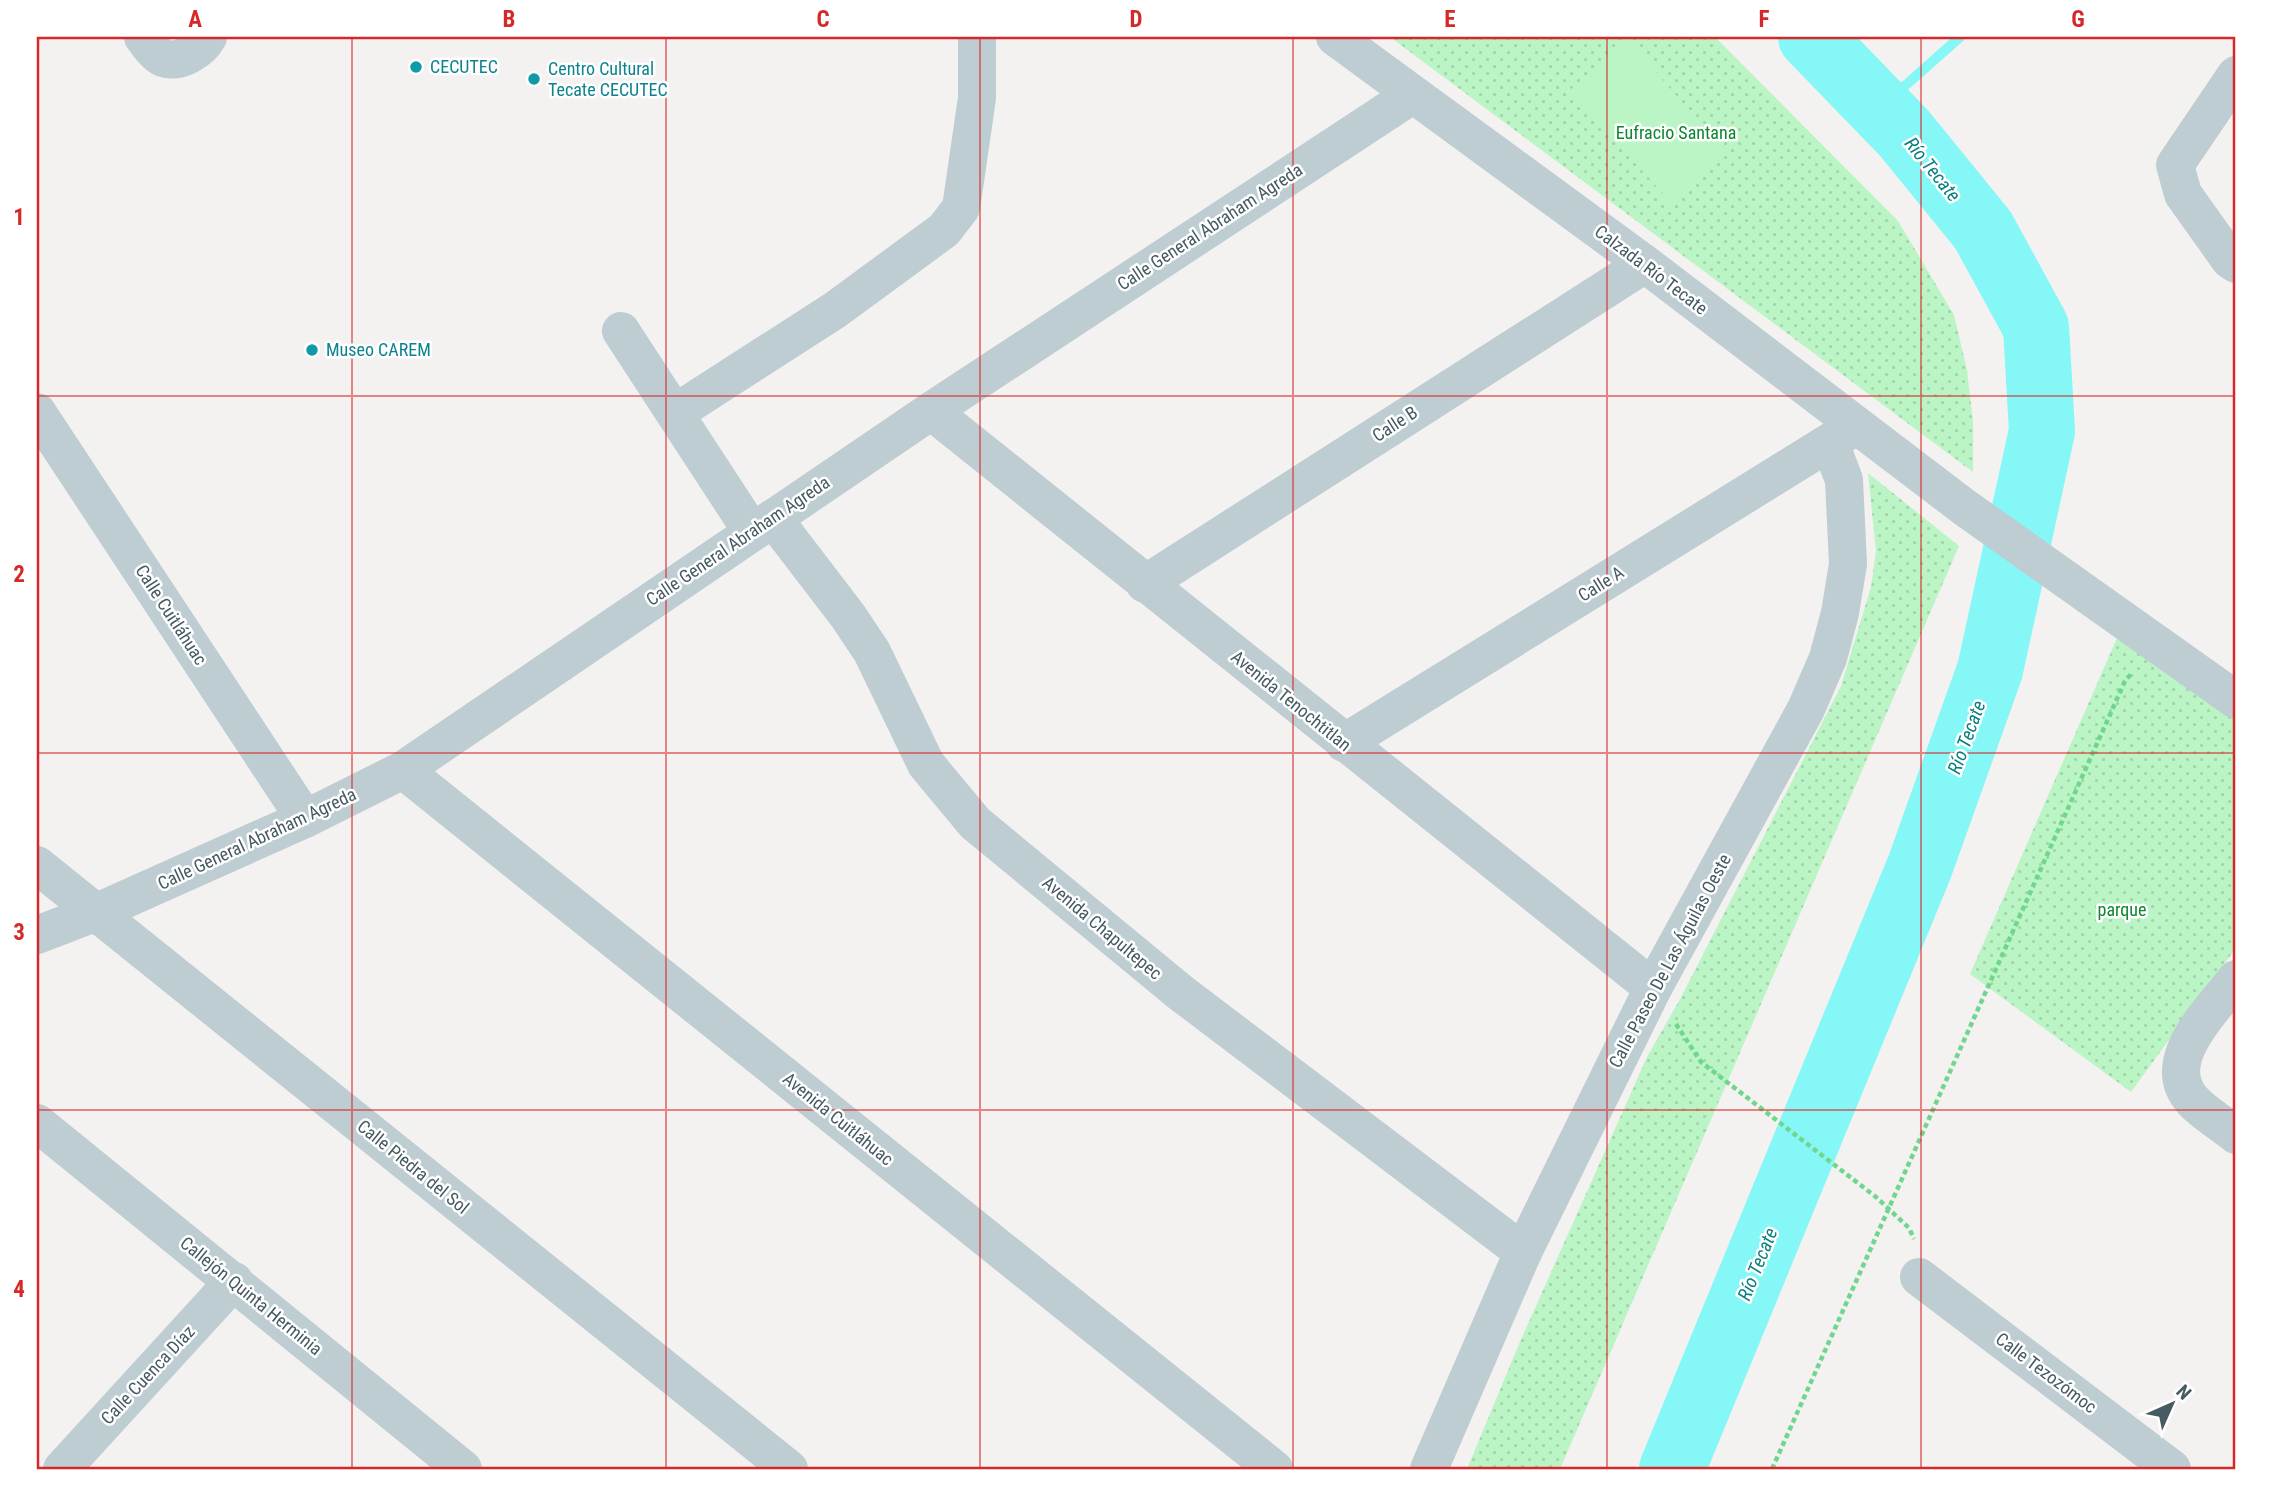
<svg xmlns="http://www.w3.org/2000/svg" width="2273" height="1506" viewBox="0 0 2273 1506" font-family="'Roboto Condensed',sans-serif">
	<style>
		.grass { fill: url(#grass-dots) }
		.pitch { fill: #bbf5c5 }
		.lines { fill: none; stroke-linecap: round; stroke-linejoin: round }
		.stream { stroke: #84f7f6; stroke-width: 10 }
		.river { stroke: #84f7f6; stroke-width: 66 }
		.path { stroke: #6fd78d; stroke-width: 4.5; stroke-dasharray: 5 3.5; stroke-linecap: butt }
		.minor { stroke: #bdcdd2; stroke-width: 38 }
		.grid { fill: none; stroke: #d62828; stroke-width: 2; stroke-opacity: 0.55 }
		.culture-dot { fill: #0f9aa8; stroke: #fff; stroke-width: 2.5 }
		.labels { text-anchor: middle; stroke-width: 5; stroke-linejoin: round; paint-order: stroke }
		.culture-label { font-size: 18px; fill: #0d838f; stroke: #fff; text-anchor: start }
		.park-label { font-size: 18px; fill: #0c872e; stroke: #fff }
		.street-label { font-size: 18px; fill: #465a61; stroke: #fff }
		.water-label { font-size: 19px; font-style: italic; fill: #067f7e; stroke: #fff }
		.neatline { fill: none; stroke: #d62828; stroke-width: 2.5 }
		.grid-label { font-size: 23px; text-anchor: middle; font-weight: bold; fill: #d62828 }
	</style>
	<defs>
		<pattern id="grass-dots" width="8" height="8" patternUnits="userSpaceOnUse" patternTransform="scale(1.75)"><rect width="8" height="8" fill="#bbf5c5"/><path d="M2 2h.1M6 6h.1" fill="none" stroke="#a2d4ac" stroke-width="1.8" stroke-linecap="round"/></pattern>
	</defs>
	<rect width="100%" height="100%" fill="#f4f1f1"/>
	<g class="grass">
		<path d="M1390 37H1715L1898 221 1954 315 1967 370 1973 422V472Z"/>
		<path d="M1868 473 1959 546 1560 1469H1467L1519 1344 1647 1057 1679 1001 1841 686 1871 587 1876 551Z"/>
		<path d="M2121 629 2236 717V948L2131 1092 1970 974Z"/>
	</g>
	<path class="pitch" d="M1628 40 1726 153 1670 202 1571 89Z"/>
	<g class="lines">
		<path class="stream" d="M1880 108 1960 37"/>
		<path class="river" d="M1672 1469 1920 866 1990 670 2042 431 2036 327 1983 230 1904 133 1811 37"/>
		<g class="path">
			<path d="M1676 1024 1701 1062 1876 1197 1909 1228 1914 1239"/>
			<path d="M1772 1469 2125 681 2132 673"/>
		</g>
		<g class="minor">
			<path d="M143 37C148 44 155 54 163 58 180 64 201 50 208 37"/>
			<path d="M1335 37 1645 264 1964 507 2236 700"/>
			<path d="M2236 75 2175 165 2183 194 2230 260 2236 264"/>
			<path d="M621 331 752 532"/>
			<path d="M931 411 1653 988"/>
			<path d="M37 412 305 819"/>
			<path d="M675 413 835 310 944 230 961 208 977 98V37"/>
			<path d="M773 518 848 616 872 652 926 764 975 823 1181 993 1523 1252"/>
			<path d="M1145 584 1645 264"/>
			<path d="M1344 743 1851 429"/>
			<path d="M403 770 1274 1469"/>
			<path d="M37 865 789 1469"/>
			<path d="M37 935 97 912 305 819 403 770 931 411 1412 95"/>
			<path d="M2236 979C2212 1011 2157 1061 2193 1101 2205 1114 2223 1124 2236 1135"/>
			<path d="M37 1123 463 1469"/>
			<path d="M1919 1277 2172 1469"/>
			<path d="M62 1469 234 1281"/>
			<path d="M1429 1469 1523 1252 1653 988 1806 709 1828 658 1840 613 1848 564 1844 480 1830 443"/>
		</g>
	</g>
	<path class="grid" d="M352 37V1469M666 37V1469M980 37V1469M1293 37V1469M1607 37V1469M1921 37V1469M37 396H2236M37 753H2236M37 1110H2236"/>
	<g class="culture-dot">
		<circle cx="416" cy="67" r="7"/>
		<circle cx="534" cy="79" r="7"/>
		<circle cx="312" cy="350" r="7"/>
	</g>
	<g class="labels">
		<g class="culture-label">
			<text x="430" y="73">CECUTEC</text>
			<text x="548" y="75">Centro Cultural<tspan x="548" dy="21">Tecate CECUTEC</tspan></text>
			<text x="326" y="356">Museo CAREM</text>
		</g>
		<g class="park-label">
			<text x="1676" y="139">Eufracio Santana</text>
			<text x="2122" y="916">parque</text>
		</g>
		<g class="street-label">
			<text transform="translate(1210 227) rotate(-33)" y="6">Calle General Abraham Agreda</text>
			<text transform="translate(1651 270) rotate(37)" y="6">Calzada Río Tecate</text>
			<text transform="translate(1395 424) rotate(-33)" y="6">Calle B</text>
			<text transform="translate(738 541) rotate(-34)" y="6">Calle General Abraham Agreda</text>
			<text transform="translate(1601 584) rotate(-32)" y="6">Calle A</text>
			<text transform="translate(171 615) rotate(57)" y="6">Calle Cuitláhuac</text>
			<text transform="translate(1291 701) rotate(39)" y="6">Avenida Tenochtitlan</text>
			<text transform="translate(257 839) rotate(-25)" y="6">Calle General Abraham Agreda</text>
			<text transform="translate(1102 928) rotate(40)" y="6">Avenida Chapultepec</text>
			<text transform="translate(1670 961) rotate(-62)" y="6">Calle Paseo De Las Águilas Oeste</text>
			<text transform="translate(838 1119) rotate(39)" y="6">Avenida Cuitláhuac</text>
			<text transform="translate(413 1167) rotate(39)" y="6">Calle Piedra del Sol</text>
			<text transform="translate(251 1296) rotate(39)" y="6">Callejón Quinta Herminia</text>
			<text transform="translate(2046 1373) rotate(37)" y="6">Calle Tezozómoc</text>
			<text transform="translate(148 1375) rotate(-47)" y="6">Calle Cuenca Díaz</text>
		</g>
		<g class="water-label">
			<text transform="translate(1933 169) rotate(51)" y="7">Río Tecate</text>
			<text transform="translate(1966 737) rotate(-70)" y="7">Río Tecate</text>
			<text transform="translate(1757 1264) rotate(-68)" y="7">Río Tecate</text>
		</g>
	</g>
	<rect width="2273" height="1506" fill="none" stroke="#ffffff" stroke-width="77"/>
	<g transform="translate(2172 1404) rotate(45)" stroke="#ffffff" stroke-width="5" paint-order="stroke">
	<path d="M0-5L12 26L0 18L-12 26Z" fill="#465a61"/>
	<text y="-10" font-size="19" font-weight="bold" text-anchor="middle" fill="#465a61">N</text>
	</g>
	<rect x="38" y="38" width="2196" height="1430" class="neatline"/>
	<g class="grid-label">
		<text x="195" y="27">A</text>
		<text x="509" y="27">B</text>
		<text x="823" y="27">C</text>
		<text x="1136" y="27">D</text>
		<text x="1450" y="27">E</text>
		<text x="1764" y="27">F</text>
		<text x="2078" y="27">G</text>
		<text x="19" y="225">1</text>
		<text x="19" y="582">2</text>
		<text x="19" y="940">3</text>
		<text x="19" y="1297">4</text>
	</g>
</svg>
